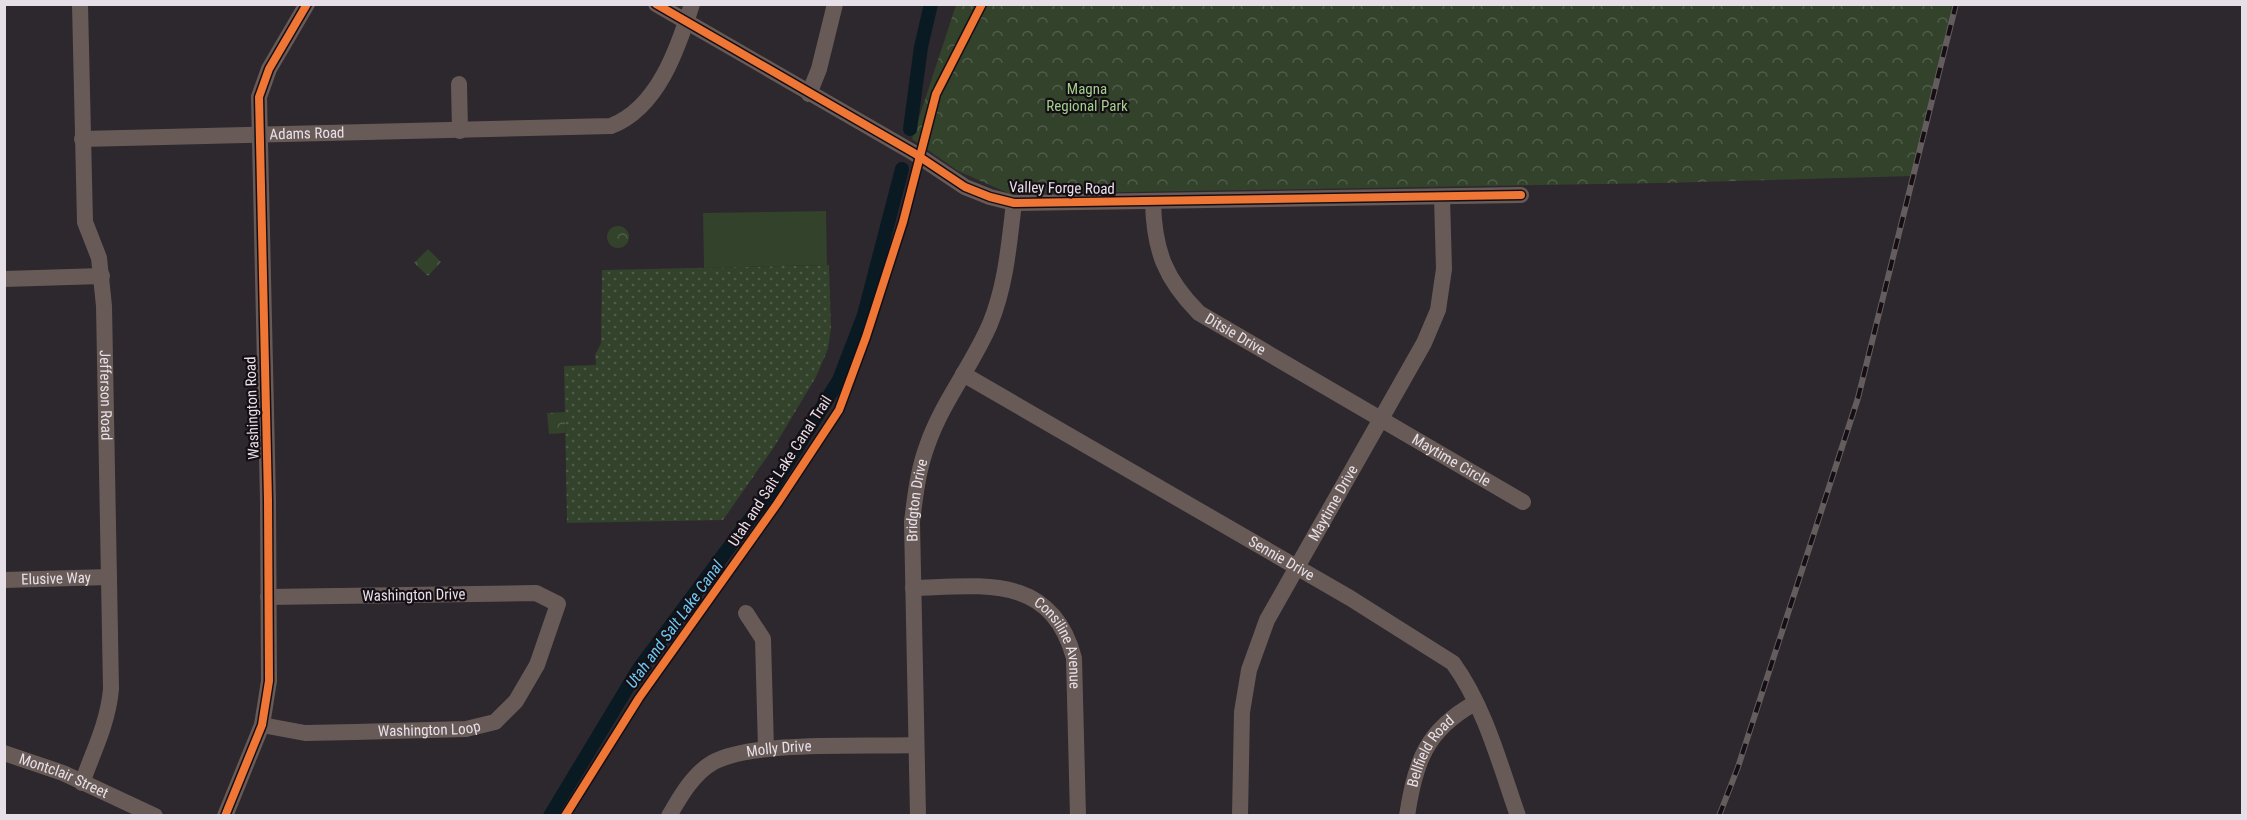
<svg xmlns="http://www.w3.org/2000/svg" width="2247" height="820" viewBox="0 0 2247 820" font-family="'Roboto Condensed',sans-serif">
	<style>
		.grass { fill: url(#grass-dots) }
		.park { fill: url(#park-crowns) }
		.pitch { fill: #32422b }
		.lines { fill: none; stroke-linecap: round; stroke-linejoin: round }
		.canal { stroke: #0a1a23; stroke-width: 14 }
		.minor { stroke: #685b57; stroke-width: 16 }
		.rail-casing { stroke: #655d5d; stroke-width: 6 }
		.rail { stroke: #150f15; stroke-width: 4; stroke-dasharray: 11; stroke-linecap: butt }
		.cycleway-casing { stroke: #150f15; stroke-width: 11 }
		.cycleway { stroke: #f07635; stroke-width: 8 }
		.labels { text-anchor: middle; stroke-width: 4.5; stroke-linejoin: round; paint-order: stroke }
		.park-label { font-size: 15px; fill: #a0d08a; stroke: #150f15 }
		.street-label { font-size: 15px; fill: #e7dfe7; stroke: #150f15 }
		.water-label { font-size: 16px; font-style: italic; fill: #6dcbf5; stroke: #150f15 }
	</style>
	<defs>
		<pattern id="grass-dots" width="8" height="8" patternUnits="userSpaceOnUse" patternTransform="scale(1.5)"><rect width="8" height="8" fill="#32422b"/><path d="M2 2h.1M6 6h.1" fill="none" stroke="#505d4a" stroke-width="1.8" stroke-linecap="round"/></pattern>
		<pattern id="park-crowns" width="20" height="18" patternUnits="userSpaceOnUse" patternTransform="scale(1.5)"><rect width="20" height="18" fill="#32422b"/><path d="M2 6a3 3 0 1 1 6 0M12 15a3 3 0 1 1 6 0" fill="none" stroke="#505d4a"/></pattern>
	</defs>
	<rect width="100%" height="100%" fill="#2d272e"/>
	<path class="grass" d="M829 265 831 328 828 349 816 377 774 447 723 520 567 523 564 366 596 365 595 355 601 343 602 270Z"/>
	<g class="park">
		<path d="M956 5H1956L1914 176 1665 183 1010 194 958 171 912 139Z"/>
		<circle cx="618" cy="237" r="11"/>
		<path d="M428 249 441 262 428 276 414 263Z"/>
		<path d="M565 412V433L549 434 547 413Z"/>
	</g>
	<path class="pitch" d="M826 211 827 265 704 268 703 213Z"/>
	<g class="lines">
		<g class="canal">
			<path d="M910 129 921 47 931 4"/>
			<path d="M550 816 638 670 768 495 839 380 864 315 902 169"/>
		</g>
		<g class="minor">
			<path id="s1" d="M80 4 85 222 99 258 104 306 111 689C108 723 93 752 82 783"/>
			<path d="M656 4 914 153 965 187 990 197 1014 203 1521 195"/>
			<path d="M459 84 460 131"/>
			<path d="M809 94 819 69 835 4"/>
			<path id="s2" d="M82 139 611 126C658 108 678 48 692 4"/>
			<path id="s3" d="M1153 202C1154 250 1165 279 1199 313L1523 502"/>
			<path d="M4 279 102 276"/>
			<path id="s4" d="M963 374 1350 598 1453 663C1485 707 1500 765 1518 816"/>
			<path id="s5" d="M4 580 109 577"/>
			<path id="s6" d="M913 588C982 586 1051 573 1074 658L1078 816"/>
			<path d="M746 613 763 639 766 749"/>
			<path id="s7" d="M262 725 305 733 355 732 466 729 495 722 516 701 537 665 558 604 536 593 268 597"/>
			<path id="s8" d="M4 753 63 773 155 816"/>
			<path d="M225 816 262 725 269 681 268 500 259 97 269 69 307 4"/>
			<path id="s9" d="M669 816C680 797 693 774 712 763 752 740 867 747 916 745"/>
			<path id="s10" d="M918 816 912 522C915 497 918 470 927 446 942 402 972 366 990 324 1006 285 1009 244 1014 203"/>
			<path id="s11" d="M1240 816 1242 712 1249 670 1267 620 1424 343 1438 310 1444 269 1442 197"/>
			<path id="s12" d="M1407 816C1415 762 1426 730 1475 703"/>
		</g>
		<g class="rail-casing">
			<path id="rail" d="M1719 816 1738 767 1858 398 1956 4"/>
		</g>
		<use href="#rail" class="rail"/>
		<g class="cycleway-casing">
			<g id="cycleway">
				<path d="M656 4 914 153 965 187 990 197 1014 203 1521 195"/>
				<path d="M225 816 262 725 269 681 268 500 259 97 269 69 307 4"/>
				<path d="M565 816 639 698 777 504 839 410 866 337 903 222 936 94 982 4"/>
			</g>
		</g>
		<use href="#cycleway" class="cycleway"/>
	</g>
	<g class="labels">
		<g class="park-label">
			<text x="1087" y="94">Magna<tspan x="1087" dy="17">Regional Park</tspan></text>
		</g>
		<g class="street-label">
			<text dy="5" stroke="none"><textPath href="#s2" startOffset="225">Adams Road</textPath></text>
			<text transform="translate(1062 188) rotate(1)" y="5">Valley Forge Road</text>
			<text dy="5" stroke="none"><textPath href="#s3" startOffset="166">Ditsie Drive</textPath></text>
			<text dy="5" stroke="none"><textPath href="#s1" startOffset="394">Jefferson Road</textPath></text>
			<text transform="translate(252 408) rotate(-92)" y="5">Washington Road</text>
			<text dy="5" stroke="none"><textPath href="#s3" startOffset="416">Maytime Circle</textPath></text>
			<text transform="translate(780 471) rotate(-57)" y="5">Utah and Salt Lake Canal Trail</text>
			<text dy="5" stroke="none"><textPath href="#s10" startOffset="316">Bridgton Drive</textPath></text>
			<text dy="5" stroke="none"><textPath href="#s11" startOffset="334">Maytime Drive</textPath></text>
			<text dy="5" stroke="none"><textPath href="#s4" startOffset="368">Sennie Drive</textPath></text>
			<text dy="5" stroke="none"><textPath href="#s5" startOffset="52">Elusive Way</textPath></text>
			<text transform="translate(414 595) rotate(-1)" y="5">Washington Drive</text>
			<text dy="5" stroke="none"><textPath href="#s6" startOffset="176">Consiline Avenue</textPath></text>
			<text dy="5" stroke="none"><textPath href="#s7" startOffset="168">Washington Loop</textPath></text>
			<text dy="5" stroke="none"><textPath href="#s9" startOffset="138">Molly Drive</textPath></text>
			<text dy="5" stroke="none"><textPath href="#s12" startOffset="70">Bellfield Road</textPath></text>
			<text dy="5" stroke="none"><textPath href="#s8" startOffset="64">Montclair Street</textPath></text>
		</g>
		<g class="water-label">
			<text transform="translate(674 624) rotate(-54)" y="6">Utah and Salt Lake Canal</text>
		</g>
	</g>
	<rect width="2247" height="820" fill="none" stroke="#e7dfe7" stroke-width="12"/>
</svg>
